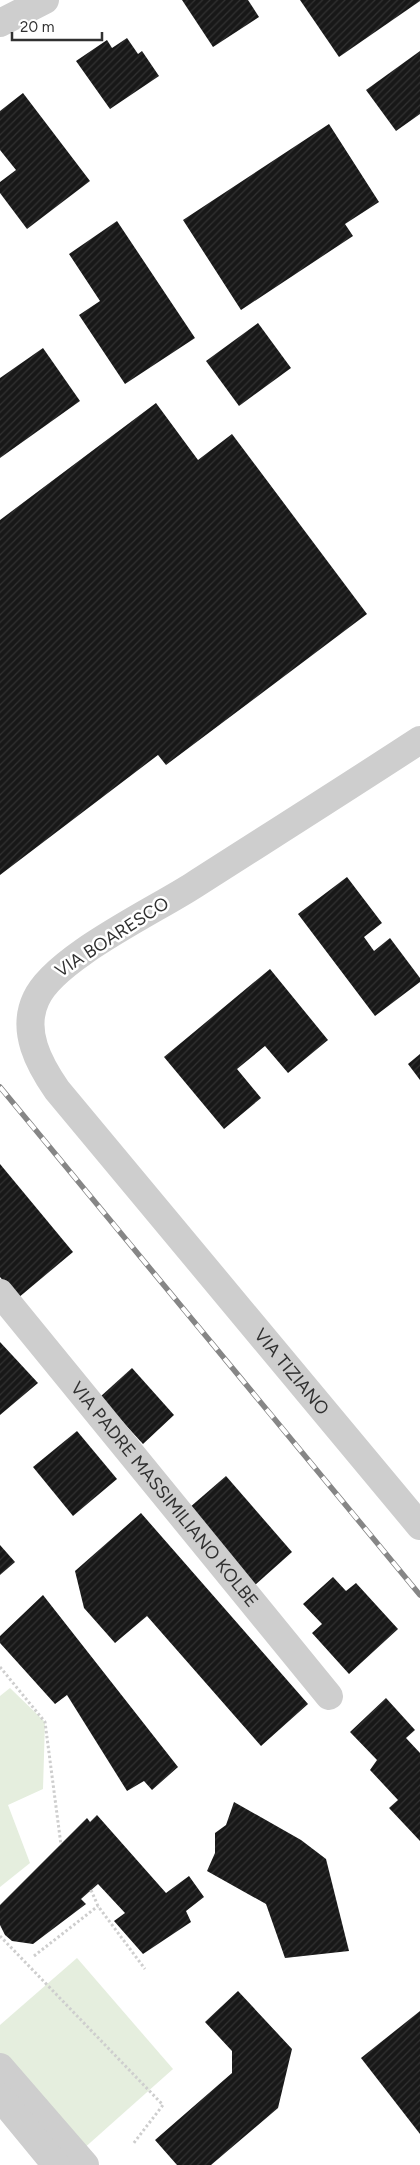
<svg xmlns="http://www.w3.org/2000/svg" width="420" height="2165" viewBox="0 0 420 2165" font-family="Figtree,sans-serif">
	<style>
		.green { fill: #e5eede }
		.building { fill: url(#building-hatch) }
		.lines { fill: none; stroke-linecap: round; stroke-linejoin: round }
		.path { stroke: #cecece; stroke-width: 3; stroke-dasharray: 2.5 2.5; stroke-linecap: butt }
		.minor { stroke: #cecece; stroke-width: 28 }
		.rail-casing { stroke: #868686; stroke-width: 5.5 }
		.rail { stroke: #fff; stroke-width: 4; stroke-dasharray: 11; stroke-linecap: butt }
		.labels { text-anchor: middle; stroke-width: 5; stroke-linejoin: round; paint-order: stroke }
		.street-label { font-size: 18px; fill: #313131; stroke: #fff }
	</style>
	<defs>
		<pattern id="building-hatch" width="6" height="6" patternUnits="userSpaceOnUse" patternTransform="scale(1.25)"><rect width="6" height="6" fill="#181818"/><path d="M-1 1l2-2M0 6l6-6M5 7l2-2" fill="none" stroke="#313131"/></pattern>
	</defs>
	<rect width="100%" height="100%" fill="#fff"/>
	<g class="green">
		<path d="M10 1688 45 1722 43 1789 8 1805 30 1863 0 1887V1696Z"/>
		<path d="M77 1958 173 2069 82 2150 0 2056V2025Z"/>
	</g>
	<g class="building">
		<path d="M182 0H248L259 17 213 47Z"/>
		<path d="M300 0H420V1L339 57Z"/>
		<path d="M127 38 138 54 142 51 159 76 110 109 76 61 107 40 112 48Z"/>
		<path d="M420 51V114L396 131 366 90Z"/>
		<path d="M23 93 90 181 27 229 0 193V182L16 170 0 150V111Z"/>
		<path d="M329 124 379 202 345 224 353 236 241 310 183 220Z"/>
		<path d="M117 221 195 338 125 384 79 315 100 301 69 254Z"/>
		<path d="M258 323 291 368 239 406 206 361Z"/>
		<path d="M43 348 80 401 0 458V378Z"/>
		<path d="M156 403 198 460 232 434 367 614 166 765 158 755 0 875V520Z"/>
		<path d="M347 877 382 923 364 937 374 951 390 938 420 978V982L375 1016 298 914Z"/>
		<path d="M270 969 328 1040 288 1073 265 1046 237 1069 261 1098 224 1129 164 1057Z"/>
		<path d="M420 1054V1080L408 1064Z"/>
		<path d="M0 1164 73 1252 18 1298 0 1277Z"/>
		<path d="M0 1342 38 1383 0 1415Z"/>
		<path d="M132 1368 174 1415 143 1444 100 1397Z"/>
		<path d="M77 1431 117 1479 73 1516 33 1467Z"/>
		<path d="M226 1476 292 1552 255 1585 189 1508Z"/>
		<path d="M141 1513 308 1704 261 1746 147 1616 115 1643 84 1608 75 1571Z"/>
		<path d="M0 1545 15 1562 0 1575Z"/>
		<path d="M333 1577 346 1591 356 1583 398 1629 349 1674 312 1633 322 1624 303 1604Z"/>
		<path d="M43 1595 178 1767 152 1790 144 1781 127 1791 67 1695 55 1704 0 1643V1636Z"/>
		<path d="M386 1698 415 1730 406 1738 420 1753V1841L389 1808 398 1800 370 1770 377 1760 350 1732Z"/>
		<path d="M234 1802 301 1840 326 1859 349 1951 285 1958 266 1904 207 1871 215 1853V1833L226 1825Z"/>
		<path d="M97 1815 166 1893 189 1876 204 1897 186 1911 191 1922 143 1954 114 1921 125 1913 98 1884 81 1899 86 1904 33 1944 12 1941 5 1935 0 1925V1905L87 1818 90 1822Z"/>
		<path d="M238 1991 292 2049 278 2108 211 2165H177L155 2140 232 2073V2051L205 2022Z"/>
		<path d="M420 2011V2134L361 2058Z"/>
	</g>
	<g class="lines">
		<g class="path">
			<path d="M0 1667 45 1722 61 1845"/>
			<path d="M91 1890 98 1906 145 1969"/>
			<path d="M0 1936 163 2105 133 2144"/>
			<path d="M34 1956 98 1906"/>
		</g>
		<g class="minor">
			<path d="M0 23 45 0"/>
			<path id="s1" d="M420 740C345 789 269 837 194 885 154 911 54 958 36 999 21 1031 39 1064 57 1090L420 1526"/>
			<path id="s2" d="M0 1293 329 1696"/>
			<path d="M0 2067 85 2165"/>
			<path d="M0 2097 56 2165"/>
		</g>
		<g class="rail-casing">
			<path id="rail" d="M0 1087 420 1595"/>
		</g>
		<use href="#rail" class="rail"/>
	</g>
	<g class="labels">
		<g class="street-label">
			<text transform="translate(112 937) rotate(-33)" y="6">VIA BOARESCO</text>
			<text dy="6" stroke="none"><textPath href="#s1" startOffset="930">VIA TIZIANO</textPath></text>
			<text dy="6" stroke="none"><textPath href="#s2" startOffset="260">VIA PADRE MASSIMILIANO KOLBE</textPath></text>
		</g>
	</g>
	<path d="M12 32v8h90v-8" fill="none" stroke="#313131" stroke-width="2.5"/>
	<text x="20" y="32" font-size="15" fill="#313131" stroke="#ffffff" stroke-width="4" paint-order="stroke">20 m</text>
</svg>
